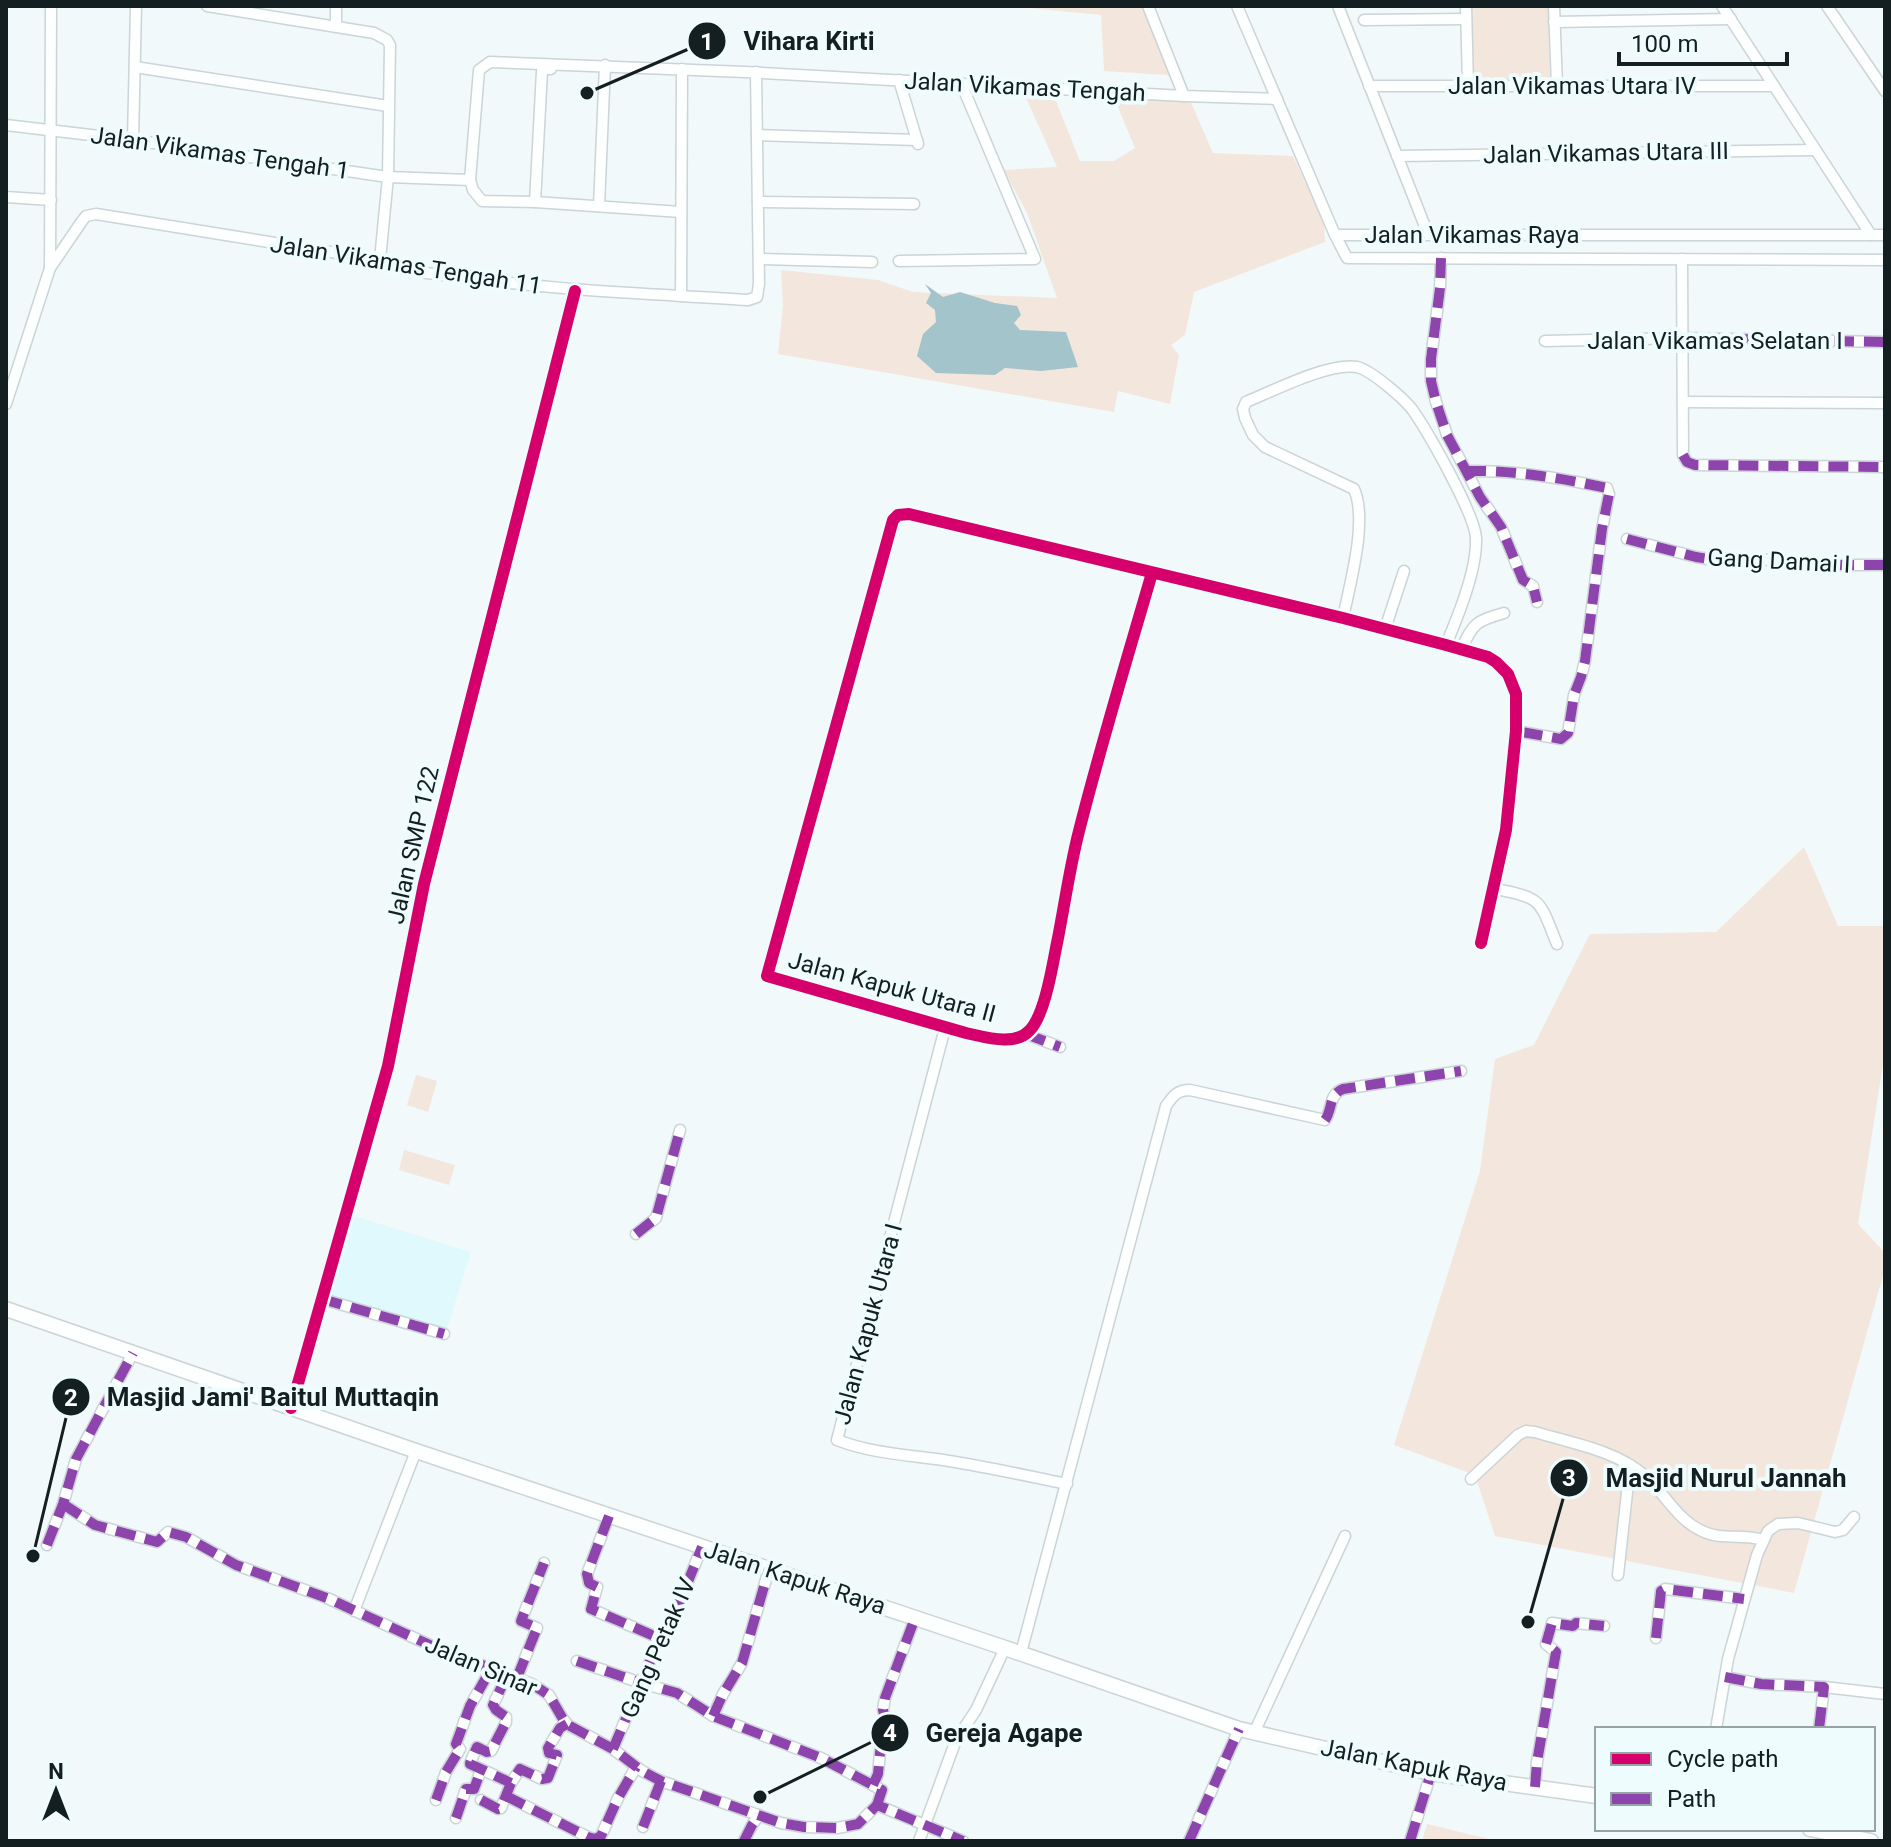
<svg xmlns="http://www.w3.org/2000/svg" width="1891" height="1847" viewBox="0 0 1891 1847" font-family="Roboto,sans-serif">
	<style>
		.built { fill: #dff9fd }
		.green { fill: #f3e6dd }
		.water { fill: #a2c4ca }
		.lines { fill: none; stroke-linecap: round; stroke-linejoin: round }
		.minor-casing { stroke: #cbd4d6; stroke-width: 13 }
		.secondary-casing { stroke: #cbd4d6; stroke-width: 17 }
		.minor { stroke: #fdfefe; stroke-width: 10 }
		.secondary { stroke: #fdfefe; stroke-width: 14 }
		.quiet { stroke: #8e44ad; stroke-width: 10; stroke-dasharray: 20 10; stroke-linecap: butt }
		.cycleway-casing { stroke: #effcfe; stroke-width: 17 }
		.cycleway { stroke: #d6006c; stroke-width: 12 }
		.labels { text-anchor: middle; stroke-width: 8; stroke-linejoin: round; paint-order: stroke }
		.street-label { font-size: 24px; fill: #141f21; stroke: #effcfe }
		.leader { fill: none; stroke: #141f21; stroke-width: 3 }
		.callout-dot { fill: #141f21; stroke: #effcfe; stroke-width: 3 }
		.mark-label { font-size: 24px; text-anchor: middle; font-weight: bold; fill: #fff }
		.callout-label { font-size: 26px; text-anchor: middle; font-weight: bold; fill: #141f21; stroke: #effcfe; stroke-width: 8; stroke-linejoin: round; paint-order: stroke }
	</style>
	<rect width="100%" height="100%" fill="#f2f9fa"/>
	<path class="built" d="M354 1216 471 1252 445 1335 328 1299Z"/>
	<g class="green">
		<path d="M1007 6H1154L1182 76 1104 71 1101 15Z"/>
		<path d="M1471 6H1549L1550 84 1472 85Z"/>
		<path d="M1023 91H1052L1080 161H1114L1135 148 1112 93 1188 96 1213 153 1293 156 1324 222 1325 242 1194 292 1185 335 1171 345 1179 355 1170 404 1118 391 1114 412 778 354 783 305 781 270 878 280 913 292 1057 298 1027 213 1004 170 1057 167Z"/>
		<path d="M1804 847 1838 926H1885V1051L1858 1224 1885 1253V1268L1794 1593 1495 1536 1475 1475 1394 1445 1480 1171 1495 1059 1534 1045 1590 934 1716 932Z"/>
		<path d="M416 1075 437 1081 428 1112 407 1105Z"/>
		<path d="M404 1150 455 1165 449 1185 399 1170Z"/>
		<path d="M1427 1824 1493 1840 1501 1841H1422Z"/>
	</g>
	<path class="water" d="M925 284 943 297 960 292 995 303 1017 306 1021 315 1014 323 1020 330 1066 332 1078 367 1041 371 1005 368 995 375 936 373 917 356 923 334 936 322 935 310 926 303 931 293Z"/>
	<g class="lines">
		<g class="minor-casing">
			<g id="minor">
				<path d="M207 6 374 33 387 40 390 45 388 177 380 260"/>
				<path d="M1148 6 1184 96"/>
				<path d="M1237 6 1335 235 1347 258 1885 260"/>
				<path d="M1338 6 1428 234"/>
				<path d="M1466 6 1468 86"/>
				<path d="M1554 6 1557 86"/>
				<path d="M1722 6 1871 235"/>
				<path d="M1827 6 1885 91"/>
				<path d="M1364 20 1466 19"/>
				<path d="M1554 22 1731 19"/>
				<path d="M336 26V6"/>
				<path d="M135 67 388 106"/>
				<path d="M899 80 918 144"/>
				<path d="M1369 86H1774"/>
				<path d="M6 125 133 140 388 177 470 180"/>
				<path d="M757 135 917 140"/>
				<path d="M133 140 136 6"/>
				<path d="M1397 156 1815 150"/>
				<path d="M6 197 51 200"/>
				<path d="M535 202 542 71 543 69H551"/>
				<path d="M758 202 914 204"/>
				<path d="M599 206 605 65"/>
				<path d="M681 212 535 202 482 201 473 190 470 180 479 70 490 62 745 72 1184 96 1277 99"/>
				<path d="M1335 235H1885"/>
				<path d="M1441 258 1440 288 1431 359V381L1436 402 1447 435 1480 497 1501 527 1523 580 1533 586 1537 602"/>
				<path d="M759 259 872 262"/>
				<path d="M1682 259 1683 455 1687 462 1695 465 1885 467"/>
				<path d="M899 261 1035 259 961 83"/>
				<path d="M50 268 82 221 86 216 96 214 380 260C410 274 444 275 477 279 567 291 657 294 748 300L757 297 759 284 756 72"/>
				<path d="M681 296 682 69"/>
				<path d="M1545 341 1684 338 1885 342"/>
				<path d="M1683 402 1885 403"/>
				<path d="M6 404 50 268 51 6"/>
				<path d="M1466 471C1514 470 1560 478 1607 488L1609 494 1602 529 1585 661 1581 677 1574 695 1568 733 1561 739 1516 731"/>
				<path d="M1627 539 1696 557 1720 561 1757 559 1833 565H1885"/>
				<path d="M1152 573C1127 659 1101 744 1079 831 1070 866 1065 902 1058 938 1053 961 1046 1013 1030 1030 1015 1047 985 1037 966 1033L767 976 893 520 898 515 909 514 1343 618 1446 645 1488 657 1496 662 1508 674 1516 694V731L1506 830 1481 943"/>
				<path d="M1343 618C1350 583 1368 521 1354 489L1265 447 1253 435 1245 418 1243 409 1246 402C1273 391 1329 362 1357 367 1371 370 1406 400 1414 412 1429 434 1476 516 1476 539 1477 570 1458 616 1446 645"/>
				<path d="M1385 629 1404 571"/>
				<path d="M1461 650C1473 623 1476 621 1504 613"/>
				<path d="M1492 888C1543 899 1538 897 1557 944"/>
				<path d="M945 1028 837 1440C873 1454 911 1455 949 1461 988 1467 1027 1476 1067 1484"/>
				<path d="M1026 1034 1060 1047"/>
				<path d="M636 1234 656 1218 680 1130"/>
				<path d="M322 1299 444 1334"/>
				<path d="M291 1408 388 1066 424 884 575 291"/>
				<path d="M1471 1479 1518 1435 1526 1431 1535 1432C1571 1443 1615 1450 1644 1475 1665 1493 1676 1519 1702 1531 1722 1541 1743 1533 1763 1540"/>
				<path d="M63 1504 95 1525 157 1542 168 1532 186 1537 236 1565 327 1598 432 1646 532 1684 549 1695 563 1719 568 1725 613 1749 642 1771 661 1781 781 1823 804 1827 837 1828 858 1824 877 1805 963 1841"/>
				<path d="M609 1516 587 1574 589 1583 597 1587 591 1609 659 1638V1642"/>
				<path d="M47 1545 63 1504 76 1459 133 1353"/>
				<path d="M1618 1575 1630 1465"/>
				<path d="M354 1611 416 1451"/>
				<path d="M1656 1638 1661 1591 1665 1589 1744 1599"/>
				<path d="M1021 1653 1166 1106C1173 1096 1177 1090 1190 1090L1325 1120C1333 1109 1328 1095 1343 1089L1461 1071"/>
				<path d="M577 1661 641 1683 677 1693 713 1716 821 1758 882 1790 877 1805"/>
				<path d="M507 1675 493 1705 496 1710 506 1717V1722L491 1751 487 1752 477 1747 470 1763V1764L511 1783"/>
				<path d="M1725 1677 1761 1684 1824 1687 1885 1694"/>
				<path d="M517 1678 537 1628 521 1621 544 1563"/>
				<path d="M713 1716 723 1694 742 1663 769 1569"/>
				<path d="M1716 1729 1728 1659 1757 1555 1768 1531 1778 1524 1798 1523 1835 1532 1843 1530 1854 1517"/>
				<path d="M1819 1729 1824 1687"/>
				<path d="M1254 1733 1345 1536"/>
				<path d="M613 1749 654 1652C658 1644 664 1639 668 1631L702 1547"/>
				<path d="M873 1785 878 1774 881 1742 878 1740 885 1718 883 1710 885 1698 915 1618"/>
				<path d="M1535 1787 1537 1762 1556 1652 1546 1644 1552 1623 1573 1626 1576 1623 1604 1626"/>
				<path d="M506 1796 588 1837 595 1839 601 1836 618 1798 636 1767"/>
				<path d="M436 1800 446 1772 460 1749 456 1744 470 1706 491 1669"/>
				<path d="M481 1800 498 1809 501 1808 511 1783 520 1769 542 1779 548 1778 557 1755 549 1753 548 1748 560 1728 567 1724"/>
				<path d="M456 1818 466 1789H474L481 1770"/>
				<path d="M643 1827 661 1781"/>
				<path d="M744 1841 752 1825 759 1815"/>
				<path d="M919 1841 956 1740 976 1710 1005 1648"/>
				<path d="M1189 1841 1239 1729"/>
				<path d="M1410 1841 1431 1773"/>
			</g>
		</g>
		<g class="secondary-casing">
			<g id="secondary">
				<path d="M6 1309 416 1451 1005 1648 1239 1729 1431 1773 1597 1796"/>
				<path d="M1810 1829 1871 1841"/>
			</g>
		</g>
		<use href="#minor" class="minor"/>
		<use href="#secondary" class="secondary"/>
		<g class="quiet">
			<path d="M1441 258 1440 288 1431 359V381L1436 402 1447 435 1480 497 1501 527 1523 580 1533 586 1537 602"/>
			<path d="M1684 338 1885 342"/>
			<path d="M1683 455 1687 462 1695 465 1885 467"/>
			<path d="M1466 471C1514 470 1560 478 1607 488L1609 494 1602 529 1585 661 1581 677 1574 695 1568 733 1561 739 1516 731"/>
			<path d="M1627 539 1696 557 1720 561 1757 559 1833 565H1885"/>
			<path d="M1026 1034 1060 1047"/>
			<path d="M1325 1120C1333 1109 1328 1095 1343 1089L1461 1071"/>
			<path d="M636 1234 656 1218 680 1130"/>
			<path d="M322 1299 444 1334"/>
			<path d="M63 1504 95 1525 157 1542 168 1532 186 1537 236 1565 327 1598 432 1646 532 1684 549 1695 563 1719 568 1725 613 1749 642 1771 661 1781 781 1823 804 1827 837 1828 858 1824 877 1805 963 1841"/>
			<path d="M609 1516 587 1574 589 1583 597 1587 591 1609 659 1638V1642"/>
			<path d="M47 1545 63 1504 76 1459 133 1353"/>
			<path d="M1656 1638 1661 1591 1665 1589 1744 1599"/>
			<path d="M577 1661 641 1683 677 1693 713 1716 821 1758 882 1790 877 1805"/>
			<path d="M507 1675 493 1705 496 1710 506 1717V1722L491 1751 487 1752 477 1747 470 1763V1764L511 1783"/>
			<path d="M1725 1677 1761 1684 1824 1687 1819 1729"/>
			<path d="M517 1678 537 1628 521 1621 544 1563"/>
			<path d="M713 1716 723 1694 742 1663 769 1569"/>
			<path d="M613 1749 654 1652C658 1644 664 1639 668 1631L702 1547"/>
			<path d="M873 1785 878 1774 881 1742 878 1740 885 1718 883 1710 885 1698 915 1618"/>
			<path d="M1535 1787 1537 1762 1556 1652 1546 1644 1552 1623 1573 1626 1576 1623 1604 1626"/>
			<path d="M506 1796 588 1837 595 1839 601 1836 618 1798 636 1767"/>
			<path d="M436 1800 446 1772 460 1749 456 1744 470 1706 491 1669"/>
			<path d="M481 1800 498 1809 501 1808 511 1783 520 1769 542 1779 548 1778 557 1755 549 1753 548 1748 560 1728 567 1724"/>
			<path d="M456 1818 466 1789H474L481 1770"/>
			<path d="M643 1827 661 1781"/>
			<path d="M744 1841 752 1825 759 1815"/>
			<path d="M1189 1841 1239 1729"/>
			<path d="M1410 1841 1431 1773"/>
		</g>
		<g class="cycleway-casing">
			<g id="cycleway">
				<path d="M1152 573C1127 659 1101 744 1079 831 1070 866 1065 902 1058 938 1053 961 1046 1013 1030 1030 1015 1047 985 1037 966 1033L767 976 893 520 898 515 909 514 1343 618 1446 645 1488 657 1496 662 1508 674 1516 694V731L1506 830 1481 943"/>
				<path d="M291 1408 388 1066 424 884 575 291"/>
			</g>
		</g>
		<use href="#cycleway" class="cycleway"/>
	</g>
	<g class="labels">
		<g class="street-label">
			<text x="1572" y="94">Jalan Vikamas Utara IV</text>
			<text transform="translate(1025 87) rotate(3)" y="8">Jalan Vikamas Tengah</text>
			<text transform="translate(220 153) rotate(8)" y="8">Jalan Vikamas Tengah 1</text>
			<text transform="translate(1606 153) rotate(-1)" y="8">Jalan Vikamas Utara III</text>
			<text x="1472" y="243">Jalan Vikamas Raya</text>
			<text transform="translate(406 265) rotate(9)" y="8">Jalan Vikamas Tengah 11</text>
			<text x="1715" y="349">Jalan Vikamas Selatan I</text>
			<text transform="translate(1779 561) rotate(3)" y="8">Gang Damai I</text>
			<text transform="translate(413 845) rotate(-77)" y="8">Jalan SMP 122</text>
			<text transform="translate(892 987) rotate(15)" y="8">Jalan Kapuk Utara II</text>
			<text transform="translate(868 1324) rotate(-75)" y="8">Jalan Kapuk Utara I</text>
			<text transform="translate(795 1578) rotate(18)" y="8">Jalan Kapuk Raya</text>
			<text transform="translate(658 1648) rotate(-66)" y="8">Gang Petak IV</text>
			<text transform="translate(481 1666) rotate(23)" y="8">Jalan Sinar</text>
			<text transform="translate(1414 1765) rotate(11)" y="8">Jalan Kapuk Raya</text>
		</g>
	</g>
	<path class="leader" d="M587 93L707 41M33 1556L71 1397M1528 1622L1569 1478M760 1797L890 1733"/>
	<g class="callout-dot">
		<circle cx="587" cy="93" r="8"/>
		<circle cx="33" cy="1556" r="8"/>
		<circle cx="1528" cy="1622" r="8"/>
		<circle cx="760" cy="1797" r="8"/>
		<circle cx="707" cy="41" r="20"/>
		<circle cx="71" cy="1397" r="20"/>
		<circle cx="1569" cy="1478" r="20"/>
		<circle cx="890" cy="1733" r="20"/>
	</g>
	<g class="mark-label">
		<text x="707" y="50">1</text>
		<text x="71" y="1406">2</text>
		<text x="1569" y="1486">3</text>
		<text x="890" y="1741">4</text>
	</g>
	<g class="callout-label">
		<text x="809" y="50">Vihara Kirti</text>
		<text x="273" y="1406">Masjid Jami' Baitul Muttaqin</text>
		<text x="1726" y="1487">Masjid Nurul Jannah</text>
		<text x="1004" y="1742">Gereja Agape</text>
	</g>
	<rect width="1891" height="1847" fill="none" stroke="#141f21" stroke-width="16"/>
	<rect x="1595" y="1727" width="280" height="104" fill="#effcfe" stroke="#97a4a6" stroke-width="2"/>
	<rect x="1611" y="1753" width="40" height="12" fill="#d6006c" stroke="#97a4a6" stroke-width="2"/>
	<text x="1667" y="1767" font-size="24" fill="#141f21">Cycle path</text>
	<rect x="1611" y="1793" width="40" height="12" fill="#8e44ad" stroke="#97a4a6" stroke-width="2"/>
	<text x="1667" y="1807" font-size="24" fill="#141f21">Path</text>
	<g transform="translate(56 1791)" stroke="#effcfe" stroke-width="6" paint-order="stroke">
	<path d="M0-6L14 30L0 20L-14 30Z" fill="#141f21"/>
	<text y="-12" font-size="22" font-weight="bold" text-anchor="middle" fill="#141f21">N</text>
	</g>
	<path d="M1619 52v12h168v-12" fill="none" stroke="#141f21" stroke-width="4"/>
	<text x="1631" y="52" font-size="24" fill="#141f21" stroke="#effcfe" stroke-width="6" paint-order="stroke">100 m</text>
</svg>
